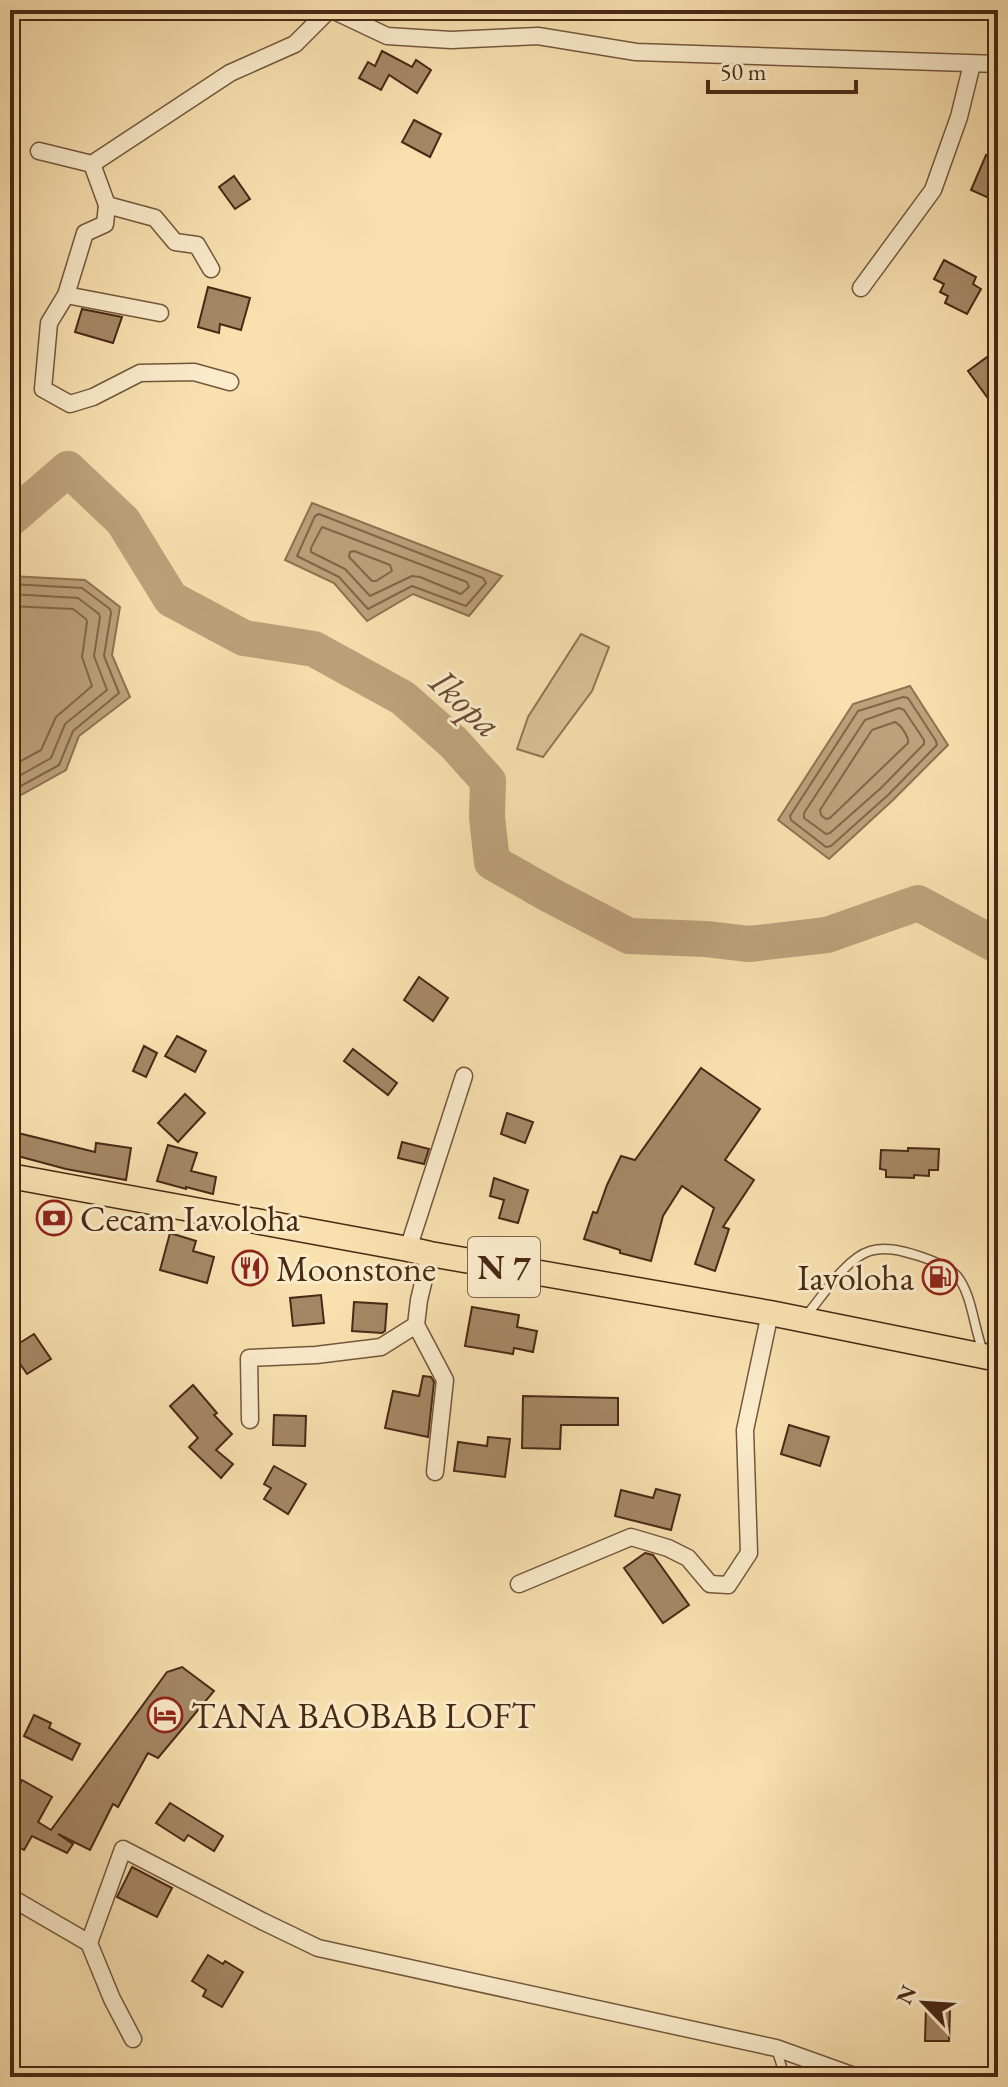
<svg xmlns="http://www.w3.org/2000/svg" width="1008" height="2087" viewBox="0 0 1008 2087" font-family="'EB Garamond',serif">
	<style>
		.green { fill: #dac195; stroke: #917555; stroke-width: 2 }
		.water { fill: #bca27b; stroke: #8e7252; stroke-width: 2 }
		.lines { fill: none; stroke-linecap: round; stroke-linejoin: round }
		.shore { stroke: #826648; stroke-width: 2 }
		.river { stroke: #bca27b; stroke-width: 36 }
		.building { fill: #a48865; stroke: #482915; stroke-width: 2 }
		.lane-casing { stroke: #74573c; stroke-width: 11 }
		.street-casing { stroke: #74573c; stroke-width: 19 }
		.primary-casing { stroke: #482915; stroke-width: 27 }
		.lane { stroke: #faebcb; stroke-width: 8 }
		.street { stroke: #faebcb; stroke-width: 16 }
		.primary { stroke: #f8e0af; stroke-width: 24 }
		.labels { text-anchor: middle; stroke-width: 6; stroke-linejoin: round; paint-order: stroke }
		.shield { fill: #faebcb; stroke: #7d634c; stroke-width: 2 }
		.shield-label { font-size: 34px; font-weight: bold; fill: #482915 }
		.poi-label { font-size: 36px; fill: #482915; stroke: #faebcb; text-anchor: start }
		.water-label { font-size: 38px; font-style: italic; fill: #6b4d34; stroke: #faebcb }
	</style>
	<rect width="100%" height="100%" fill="#f8e0af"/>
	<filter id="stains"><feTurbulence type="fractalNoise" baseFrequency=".0025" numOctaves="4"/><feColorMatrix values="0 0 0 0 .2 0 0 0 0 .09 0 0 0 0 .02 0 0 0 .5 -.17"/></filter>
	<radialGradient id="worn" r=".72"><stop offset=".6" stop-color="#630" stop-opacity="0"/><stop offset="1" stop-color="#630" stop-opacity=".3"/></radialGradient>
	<path class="green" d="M581 634 609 647 592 691 543 757 517 749 528 717Z"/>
	<g class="water">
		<path d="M312 503 502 576 469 616 413 594 367 621 334 583 285 560Z"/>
		<path d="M10 576 85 580 120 607 112 655 130 697 79 736 66 770 10 801Z"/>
		<path d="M910 686 948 745 893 800 829 859 778 820 853 704Z"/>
	</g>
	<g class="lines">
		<g class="shore">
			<path d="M319 514 483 578 486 583 466 606 412 586 368 609 339 577 297 556 315 516Z"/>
			<path d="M322 527 467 582 469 587 461 594 420 577 412 576 370 596 345 569 311 552V548Z"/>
			<path d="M354 551 390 565 392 571 376 581H372L349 557 350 552Z"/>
			<path d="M10 584 82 588 110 609 111 613 104 656 119 693 73 731 59 765 10 792"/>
			<path d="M10 594 78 598 99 614 100 617 94 656 107 690 65 724 51 758 10 781"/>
			<path d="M10 606 73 609 86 619 87 622 82 657 92 686 56 717 41 750 10 767"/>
			<path d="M903 697 908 698 936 741 937 745 888 795 831 846 826 847 791 820 790 816 858 711Z"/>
			<path d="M899 708 904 710 924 740V744L881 788 830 833 826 834 804 818V813L865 720Z"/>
			<path d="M895 722C901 725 909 737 908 743L830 818 826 819 821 815 820 810 872 730Z"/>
		</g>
		<path class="river" d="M10 519 68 469 123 521 171 599 244 638 314 649 403 698 454 743 488 781 487 817 492 862 550 895 629 936 706 939 749 944 827 935 918 903 998 946"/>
	</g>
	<g class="building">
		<path d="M382 51 412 67 416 60 431 70 417 93 389 75 381 90 359 78 368 62 375 66Z"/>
		<path d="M414 120 441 134 430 157 402 142Z"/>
		<path d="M986 155 998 160V202L971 190Z"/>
		<path d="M234 176 250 199 235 209 219 187Z"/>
		<path d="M944 260 976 277 973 284 981 289 967 314 945 303 948 296 940 292 944 284 934 279Z"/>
		<path d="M208 287 250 298 241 330 220 324 219 333 198 327Z"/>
		<path d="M82 309 122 317 113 343 75 332Z"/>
		<path d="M998 349V412L968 371Z"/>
		<path d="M419 977 448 998 433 1021 404 1000Z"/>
		<path d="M177 1036 206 1051 195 1072 165 1056Z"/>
		<path d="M144 1046 157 1053 146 1077 133 1071Z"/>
		<path d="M353 1049 397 1083 388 1095 344 1061Z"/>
		<path d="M701 1068 760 1109 725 1160 754 1180 723 1227 729 1229 715 1271 695 1264 714 1208 682 1186 663 1216 651 1261 620 1253V1250L584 1239 593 1212 597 1213 607 1185 621 1156 635 1160Z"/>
		<path d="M185 1094 205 1113 178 1142 158 1123Z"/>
		<path d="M507 1113 533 1122 525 1143 501 1134Z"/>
		<path d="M10 1131 95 1152 96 1143 131 1148 126 1180 66 1169 10 1154Z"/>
		<path d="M402 1142 429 1149 424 1164 398 1158Z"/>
		<path d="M168 1145 197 1153 191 1171 216 1177 213 1194 186 1187V1189L157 1181Z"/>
		<path d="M908 1148 939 1149 938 1170H929V1176L914 1175V1178L886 1177V1170L880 1169 881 1150 908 1151Z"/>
		<path d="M494 1178 528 1190 518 1223 499 1218 504 1200 490 1196Z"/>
		<path d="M170 1233 196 1241 193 1251 214 1257 207 1283 160 1270Z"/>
		<path d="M321 1295 324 1323 293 1326 290 1298Z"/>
		<path d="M354 1302 387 1304 385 1331 382 1333 352 1331Z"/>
		<path d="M472 1307 519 1315 517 1327 537 1331 533 1352 514 1348 513 1354 465 1346Z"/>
		<path d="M34 1334 51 1359 27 1374 10 1349Z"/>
		<path d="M423 1376 431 1377 434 1382 428 1437 385 1428 393 1391 419 1396Z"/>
		<path d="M193 1385 217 1413 214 1415 232 1434 216 1450 233 1464 221 1478 189 1447 198 1438 170 1406Z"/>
		<path d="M523 1396 618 1398V1425H561L560 1449 522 1448Z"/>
		<path d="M274 1415 306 1416 305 1446 273 1445Z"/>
		<path d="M789 1425 829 1437 820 1466 781 1454Z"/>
		<path d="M488 1437 510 1439 505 1477 454 1471 458 1442 487 1446Z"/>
		<path d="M274 1466 306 1484 288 1514 264 1499 271 1488 264 1484Z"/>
		<path d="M656 1489 680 1495 671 1530 615 1516 621 1490 653 1498Z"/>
		<path d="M645 1553 653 1555 689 1605 663 1623 624 1568Z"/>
		<path d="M182 1667 214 1691 158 1758 148 1753 118 1807 113 1804 90 1850 58 1834 73 1844 67 1853 32 1836 24 1850 10 1842 16 1829 10 1825V1802L22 1780 52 1797 38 1822 51 1830 167 1672Z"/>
		<path d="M34 1715 51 1723 49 1728 80 1744 72 1760 24 1736Z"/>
		<path d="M170 1803 223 1836 214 1851 188 1835 184 1841 156 1823Z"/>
		<path d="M132 1867 172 1888 157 1917 117 1897Z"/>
		<path d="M208 1955 223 1964 225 1961 243 1972 222 2007 203 1996 206 1990 192 1981Z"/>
		<path d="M926 2008 950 2009 949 2041H925Z"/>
	</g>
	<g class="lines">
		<g class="lane-casing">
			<g id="lane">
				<path d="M806 1316C822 1297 846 1258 870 1251 886 1246 903 1251 919 1256 931 1260 948 1266 957 1276 972 1294 974 1329 983 1351"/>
				<path d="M776 2048 785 2077"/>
			</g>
		</g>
		<g class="street-casing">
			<g id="street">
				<path d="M332 10 387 36 451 40 538 36 636 52 998 64"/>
				<path d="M39 151 92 164 230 73 295 44 329 10"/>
				<path d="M92 164 107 205 105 224 85 233 66 295 49 323 43 389 70 404 93 397 140 373 194 372 230 382"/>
				<path d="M107 205 155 218 175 242 197 245 211 269"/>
				<path d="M861 288 933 190 959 117 972 64"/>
				<path d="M66 295 160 313"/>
				<path d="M408 1249 464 1076"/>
				<path d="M416 1325 445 1380 435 1472"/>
				<path d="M250 1420 249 1358 316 1355 381 1347 416 1325 419 1300 430 1254"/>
				<path d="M519 1584 631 1537 668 1548 688 1558 710 1584 728 1585 749 1553 745 1430 770 1313"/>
				<path d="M10 1897 89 1943 112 1999 133 2039"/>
				<path d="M89 1943 123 1849 262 1921 318 1948 776 2048 857 2077"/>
			</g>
		</g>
		<g class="primary-casing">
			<path id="primary" d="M10 1176 408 1249 430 1254 770 1313 998 1359"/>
		</g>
		<use href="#lane" class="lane"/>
		<use href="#street" class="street"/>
		<use href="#primary" class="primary"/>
	</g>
	<defs>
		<g id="bank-ring" transform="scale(1.8)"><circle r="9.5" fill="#faebcb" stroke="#8f2418" stroke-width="1.5"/><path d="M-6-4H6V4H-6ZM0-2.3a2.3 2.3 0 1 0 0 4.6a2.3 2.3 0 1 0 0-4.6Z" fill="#8f2418"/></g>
		<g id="restaurant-ring" transform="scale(1.8)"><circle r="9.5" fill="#faebcb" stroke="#8f2418" stroke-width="1.5"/><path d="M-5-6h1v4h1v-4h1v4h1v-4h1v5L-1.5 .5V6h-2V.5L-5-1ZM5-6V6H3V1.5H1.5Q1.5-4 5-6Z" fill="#8f2418"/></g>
		<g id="fuel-ring" transform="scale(1.8)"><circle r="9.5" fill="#faebcb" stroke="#8f2418" stroke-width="1.5"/><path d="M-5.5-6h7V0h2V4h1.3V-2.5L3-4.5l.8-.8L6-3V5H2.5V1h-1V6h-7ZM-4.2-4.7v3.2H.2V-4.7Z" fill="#8f2418"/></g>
		<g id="hotel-ring" transform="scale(1.8)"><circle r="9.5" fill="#faebcb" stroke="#8f2418" stroke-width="1.5"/><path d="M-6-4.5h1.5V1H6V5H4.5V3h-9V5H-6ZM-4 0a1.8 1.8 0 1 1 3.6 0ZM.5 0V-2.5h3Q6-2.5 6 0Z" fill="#8f2418"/></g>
	</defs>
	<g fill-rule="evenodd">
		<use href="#bank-ring" x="54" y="1218"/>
		<use href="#restaurant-ring" x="250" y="1268"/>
		<use href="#fuel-ring" x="940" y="1277"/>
		<use href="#hotel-ring" x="165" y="1715"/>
	</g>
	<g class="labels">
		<rect class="shield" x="468" y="1237" width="72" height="60" rx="6"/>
		<g class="shield-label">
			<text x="504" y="1279">N 7</text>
		</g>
		<g class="poi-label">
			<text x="80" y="1231">Cecam Iavoloha</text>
			<text x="276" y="1281">Moonstone</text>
			<text x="914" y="1290" text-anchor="end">Iavoloha</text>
			<text x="191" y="1728">TANA BAOBAB LOFT</text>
		</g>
		<g class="water-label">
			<text transform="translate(466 703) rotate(43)" y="13">Ikopa</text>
		</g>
	</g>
	<rect width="1008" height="2087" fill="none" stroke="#f8e0af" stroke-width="40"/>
	<rect x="12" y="12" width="984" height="2063" fill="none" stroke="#482915" stroke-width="4"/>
	<rect x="20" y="20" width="968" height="2047" fill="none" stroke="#482915" stroke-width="2"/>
	<g transform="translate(924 2003) rotate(295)" stroke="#faebcb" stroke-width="6" paint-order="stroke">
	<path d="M0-6L14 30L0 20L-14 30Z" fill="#482915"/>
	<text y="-12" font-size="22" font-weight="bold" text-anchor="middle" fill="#482915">N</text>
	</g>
	<path d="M708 80v12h148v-12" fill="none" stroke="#482915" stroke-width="4"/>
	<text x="720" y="80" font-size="24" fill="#482915" stroke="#faebcb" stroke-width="6" paint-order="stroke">50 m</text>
	<rect width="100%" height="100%" filter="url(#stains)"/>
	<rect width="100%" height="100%" fill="url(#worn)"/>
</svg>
